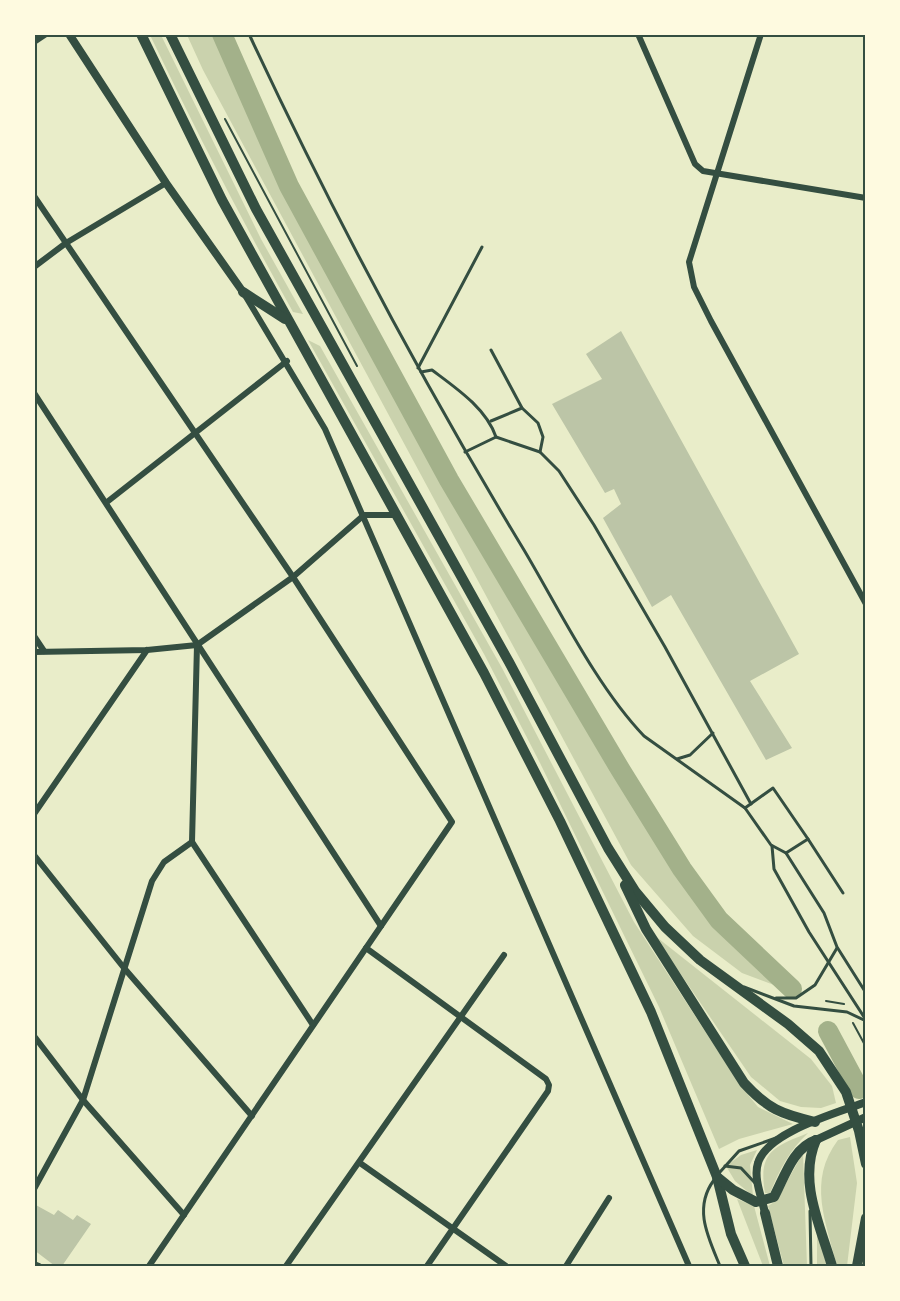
<svg xmlns="http://www.w3.org/2000/svg" width="900" height="1301" viewBox="0 0 900 1301" font-family="'Noto Sans',sans-serif">
	<style>
		.green { fill: #cad2ad }
		.lines { fill: none; stroke-linecap: round; stroke-linejoin: round }
		.river { stroke: #a3b18a; stroke-width: 20 }
		.building { fill: #bcc5a7 }
		.path { stroke: #344e41; stroke-width: 2 }
		.service { stroke: #344e41; stroke-width: 3 }
		.minor { stroke: #344e41; stroke-width: 6 }
		.tertiary { stroke: #344e41; stroke-width: 8 }
		.trunk { stroke: #344e41; stroke-width: 10 }
		.neatline { fill: none; stroke: #344e41; stroke-width: 2 }
	</style>
	<rect width="100%" height="100%" fill="#e9edc9"/>
	<g class="green">
		<path d="M150 35H161L261 239 303 314 293 312C242 221 195 129 150 35Z"/>
		<path d="M187 35H218L278 171 482 544 663 845 713 919 782 988 742 973 693 936 631 865 203 70Z"/>
		<path d="M308 340 320 346 502 668 634 922 740 1085 758 1107 793 1124 739 1139 719 1149 659 1007 540 763 484 654Z"/>
		<path d="M654 935 811 1059 832 1086 836 1103 821 1108 801 1107 780 1101 751 1077Z"/>
		<path d="M808 1133C789 1151 780 1169 770 1193H765C758 1152 773 1147 808 1133Z"/>
		<path d="M850 1137 857 1183 847 1266H837C826 1222 807 1181 838 1140Z"/>
		<path d="M757 1150 750 1165 753 1196 735 1181 726 1166 741 1155Z"/>
		<path d="M803 1153 807 1266H784L768 1206 776 1201Z"/>
		<path d="M737 1199 754 1206 770 1266H763Z"/>
		<path d="M817 1229 827 1266H817Z"/>
	</g>
	<g class="lines">
		<g class="river">
			<path d="M222 34 289 186 449 480 620 769 682 869 719 920 792 989"/>
			<path d="M828 1031 859 1089"/>
		</g>
	</g>
	<g class="building">
		<path d="M621 331 799 654 750 681 792 748 766 760 671 595 652 607 603 518 621 504 614 489 605 493 552 404 602 379 586 354Z"/>
		<path d="M34 1204 54 1215 58 1210 73 1220 77 1215 91 1224 62 1266H55L34 1250Z"/>
	</g>
	<g class="lines">
		<g class="path">
			<path d="M225 119 357 366"/>
			<path d="M826 1001 844 1004"/>
			<path d="M853 1023 866 1047"/>
		</g>
		<g class="service">
			<path d="M249 34C332 212 423 383 524 550 559 609 597 687 644 736L745 808 771 845 786 853"/>
			<path d="M491 350 522 408 538 423 543 437 540 452"/>
			<path d="M418 368 482 247"/>
			<path d="M421 372 432 370C456 388 486 408 496 437"/>
			<path d="M491 421 522 408"/>
			<path d="M465 452 496 437 540 452 559 471 594 525 665 647 751 804"/>
			<path d="M677 759 690 755 713 733"/>
			<path d="M745 808 773 788 808 839"/>
			<path d="M772 846 774 869 809 932 866 1020"/>
			<path d="M843 893 808 839 786 853 824 913 837 947 866 993"/>
			<path d="M744 987 794 1006 847 1012 866 1021"/>
			<path d="M776 998H796L815 985 837 948"/>
			<path d="M725 1166 741 1168 755 1183"/>
			<path d="M720 1172 739 1151 776 1138"/>
			<path d="M714 1180C693 1208 708 1237 720 1266"/>
			<path d="M810 1211 811 1266"/>
		</g>
		<g class="minor">
			<path d="M638 34 695 164 703 171 866 198"/>
			<path d="M761 34 689 262 694 287 711 321 866 604"/>
			<path d="M34 42 46 34"/>
			<path d="M34 196 293 577 452 822 149 1266"/>
			<path d="M34 267 66 243 166 183"/>
			<path d="M246 297 325 429 689 1266"/>
			<path d="M34 393 381 926"/>
			<path d="M107 502 287 361"/>
			<path d="M34 636 44 651"/>
			<path d="M34 652 147 650 197 645 293 577 364 515H396"/>
			<path d="M34 814 147 650"/>
			<path d="M192 842 313 1025"/>
			<path d="M192 842 197 645"/>
			<path d="M34 855 124 968 252 1116"/>
			<path d="M366 948 546 1079 549 1085 548 1091 427 1266"/>
			<path d="M34 1036 83 1100 184 1215"/>
			<path d="M360 1163 506 1266"/>
			<path d="M34 1189 83 1100 152 881 164 862 192 842"/>
			<path d="M34 1264 39 1266"/>
			<path d="M286 1266 504 955"/>
			<path d="M566 1266 609 1198"/>
		</g>
		<g class="tertiary">
			<path d="M69 34 166 183 243 292"/>
			<path d="M816 1140 866 1117"/>
			<path d="M765 1213C762 1198 753 1178 758 1163 767 1132 837 1113 866 1102"/>
		</g>
		<g class="trunk">
			<path d="M141 34 222 200 484 673 560 821 651 1012 717 1177 731 1234 745 1266"/>
			<path d="M170 34 256 209 509 662 608 848 635 891 665 927 700 960 788 1024 819 1051 846 1092 859 1131 866 1164"/>
			<path d="M243 292 285 319"/>
			<path d="M625 885 646 929 744 1083C768 1109 781 1114 815 1122"/>
			<path d="M816 1140C798 1181 820 1225 832 1266"/>
			<path d="M717 1177 733 1190 756 1202 774 1197C785 1176 793 1148 816 1140"/>
			<path d="M765 1213 778 1266"/>
			<path d="M857 1266 866 1218"/>
		</g>
	</g>
	<rect width="900" height="1301" fill="none" stroke="#fefae0" stroke-width="72"/>
	<rect x="36" y="36" width="828" height="1229" class="neatline"/>
</svg>
